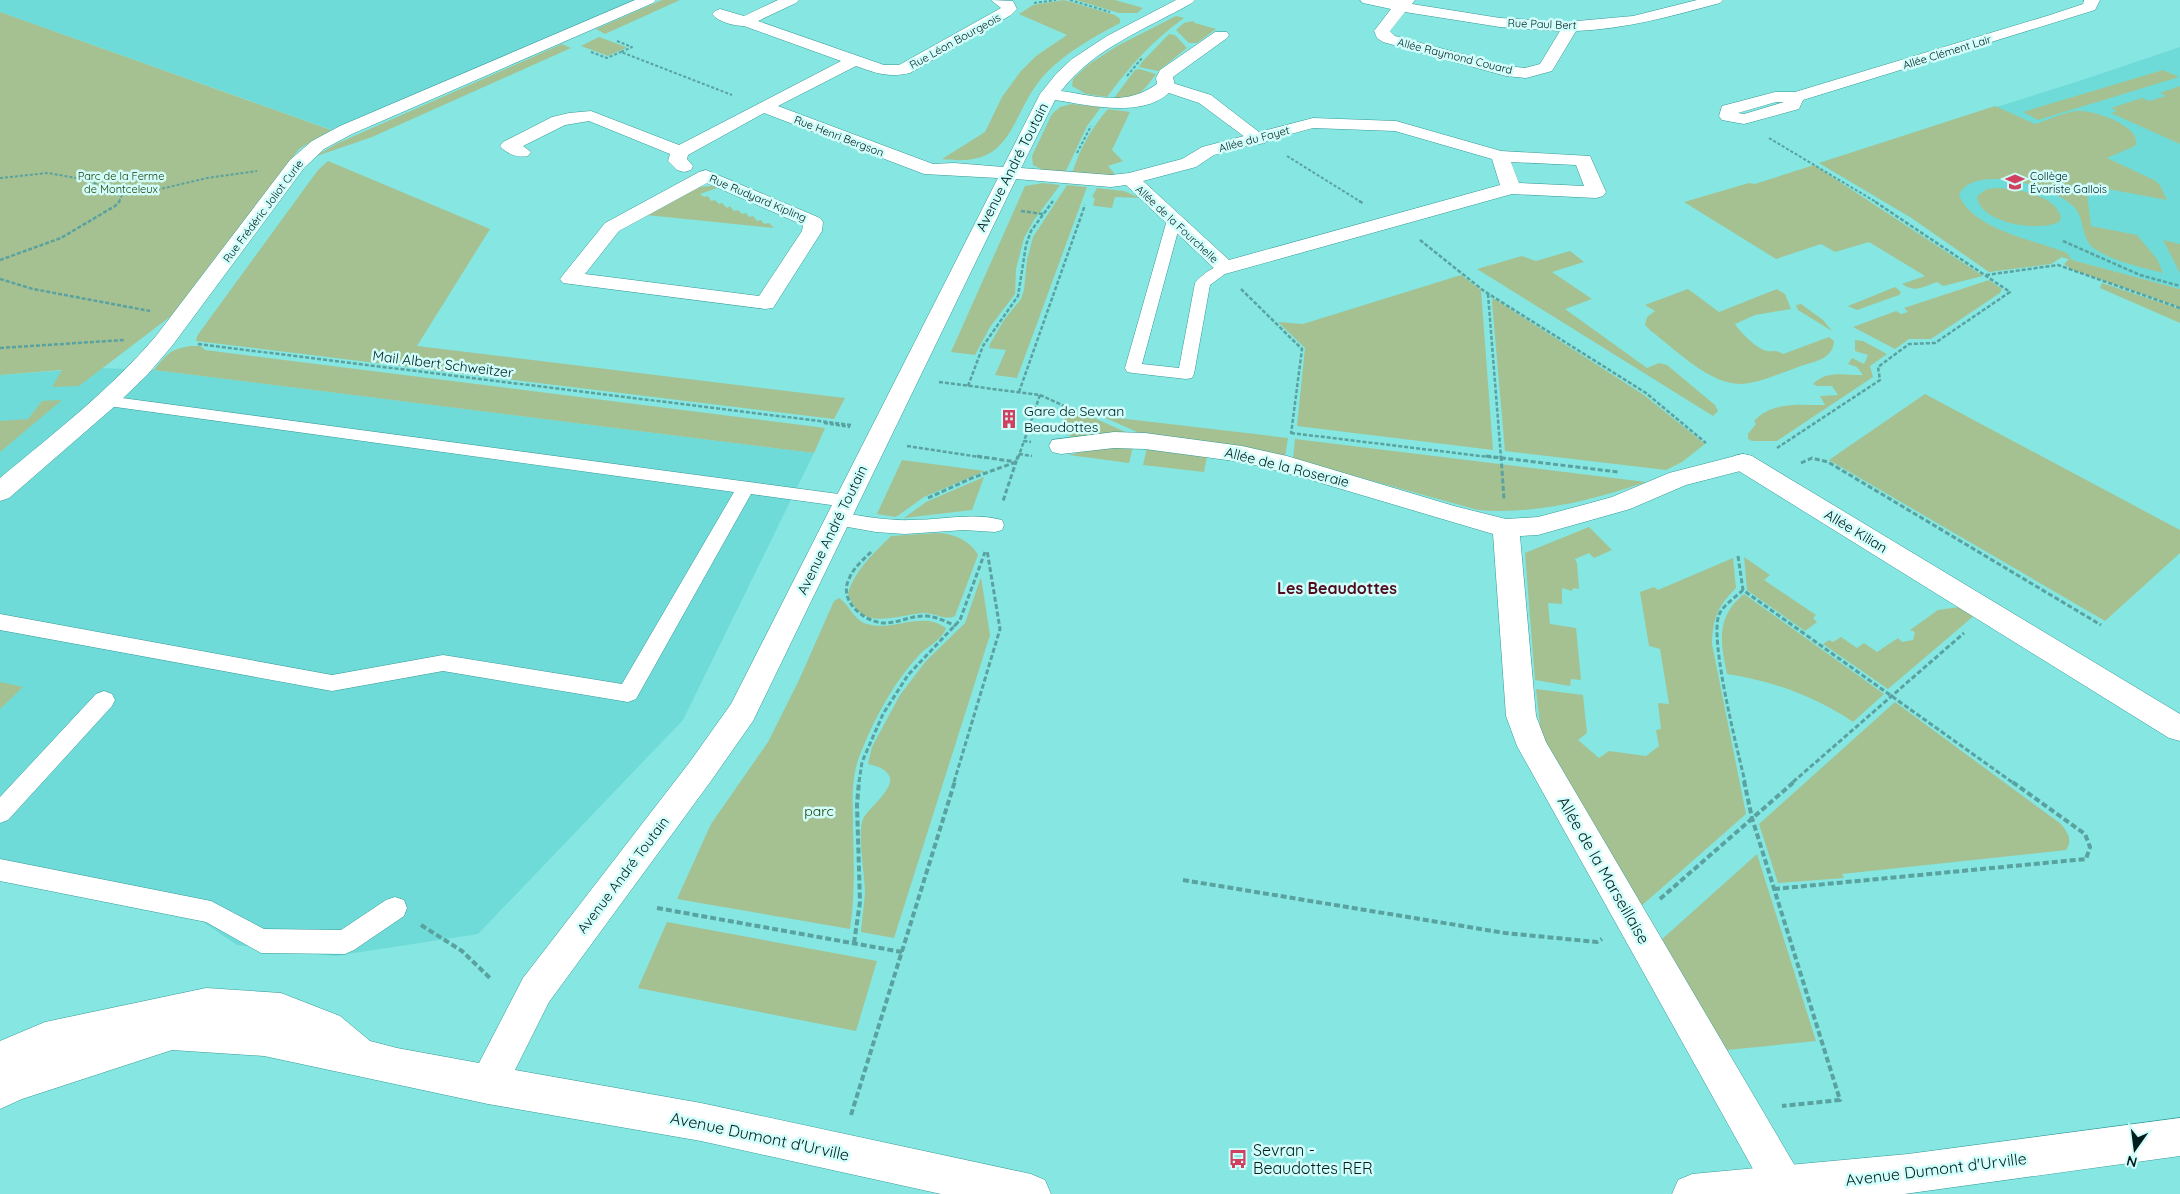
<svg xmlns="http://www.w3.org/2000/svg" width="2180" height="1194" viewBox="0 0 2180 1194" font-family="Quicksand,sans-serif">
	<style>
		.built { fill: #6fdbd8 }
		.green { fill: #a5c191 }
		.lines { fill: none; stroke-linecap: round; stroke-linejoin: round }
		.service-casing { stroke: #359a97; stroke-width: 1 }
		.pedestrian-casing { stroke: #359a97; stroke-width: 1 }
		.minor-casing { stroke: #359a97; stroke-width: 1 }
		.path-far3 { stroke: #59a2a0; stroke-width: 2; stroke-dasharray: 3 2; stroke-linecap: butt }
		.path-far2 { stroke: #59a2a0; stroke-width: 2.5; stroke-dasharray: 4 2; stroke-linecap: butt }
		.path-far1 { stroke: #59a2a0; stroke-width: 3; stroke-dasharray: 5 2.5; stroke-linecap: butt }
		.path { stroke: #59a2a0; stroke-width: 4; stroke-dasharray: 6 3; stroke-linecap: butt }
		.service { fill: #fff; fill-rule: evenodd }
		.pedestrian { fill: #fff; fill-rule: evenodd }
		.minor { fill: #fff; fill-rule: evenodd }
		.labels { text-anchor: middle; stroke-width: 5; stroke-linejoin: round; paint-order: stroke }
		.far-street-label { font-size: 11px; fill: #001d1d; stroke: #d1fdfb }
		.far-park-label { font-size: 11px; fill: #203b02; stroke: #d1fdfb }
		.far-poi-label { font-size: 11px; fill: #001d1d; stroke: #d1fdfb; text-anchor: start }
		.street-label { font-size: 14px; fill: #001d1d; stroke: #d1fdfb }
		.poi-label { font-size: 14px; fill: #001d1d; stroke: #d1fdfb; text-anchor: start }
		.park-label { font-size: 14px; fill: #203b02; stroke: #d1fdfb }
		.quarter-label { font-size: 16px; font-weight: bold; fill: #4f0a1b; stroke: #d1fdfb }
		.near-street-label { font-size: 16px; fill: #001d1d; stroke: #d1fdfb }
		.near-poi-label { font-size: 16px; fill: #001d1d; stroke: #d1fdfb; text-anchor: start }
	</style>
	<rect width="100%" height="100%" fill="#86e6e2"/>
	<g class="built">
		<path d="M0 0H648L341 133 0 12Z"/>
		<path d="M2180 47V289L1910 217 1819 163 2079 81Z"/>
		<path d="M101 368 154 370 814 453 683 720 478 934 335 956 237 945 194 916 0 880V375Z"/>
	</g>
	<g class="green">
		<path d="M662 0H680L605 34 596 29Z"/>
		<path d="M1064 0 1115 15 1120 19V23C1094 37 1068 51 1047 72 1007 114 1018 169 942 159L985 132 1002 97 1021 71 1036 56 1067 35 1019 14 1033 5Z"/>
		<path d="M1076 0H1115L1143 8 1137 13H1119Z"/>
		<path d="M0 12 331 130 299 149 171 316 79 386 52 387 62 370 0 375Z"/>
		<path d="M1176 16 1184 18C1153 40 1129 67 1107 97L1086 94 1072 86 1073 79 1088 65 1117 46Z"/>
		<path d="M1193 21 1195 23 1216 29 1197 43H1189L1176 30 1184 23Z"/>
		<path d="M1169 34 1175 35 1187 48 1158 71 1139 67 1142 62Z"/>
		<path d="M599 37 626 47V48L608 56 581 46Z"/>
		<path d="M562 44 571 48 372 137 314 157 336 144Z"/>
		<path d="M1139 69 1156 74C1141 94 1140 97 1114 98L1135 70Z"/>
		<path d="M2163 70 2179 77 2038 120 2023 112Z"/>
		<path d="M2180 86V144L2111 113 2117 111 2111 108 2142 98 2149 101 2166 96 2160 93Z"/>
		<path d="M1071 104 1101 107 1087 126 1065 173 1045 171 1033 165 1032 156 1052 114 1060 107Z"/>
		<path d="M1995 106 2035 124C2048 120 2062 113 2076 111 2090 108 2145 127 2135 146L2107 158 2154 180 2160 185 2167 200 2086 185 2091 226 2137 235 2157 259 2163 273C2141 267 2114 262 2095 249 2081 240 2085 222 2076 209 2058 187 1973 162 1959 195 1973 230 2035 240 2067 253L2072 260 2180 289V307L2071 269 2064 264 2069 259 2062 257 2051 264 1989 272 1910 217 1819 163Z"/>
		<path d="M1108 109 1130 112 1112 150 1123 161 1108 166 1114 173V175L1072 174C1079 150 1092 127 1108 109Z"/>
		<path d="M328 161 490 229 417 346 845 398 834 419 196 341 197 336 318 170Z"/>
		<path d="M1814 165 1983 276 1943 286 1937 282C1922 287 1916 293 1902 284L1925 276 1869 242 1835 252 1821 244 1776 259 1684 202 1749 183 1755 184Z"/>
		<path d="M1043 183 1060 185 1034 220 1024 238 1016 269 1015 294 990 327 975 355 951 352 1025 186Z"/>
		<path d="M1067 185 1087 187 1017 378 995 375 1006 350 989 348 990 344 1004 320 1021 299 1024 290 1027 260 1033 237Z"/>
		<path d="M714 186 720 187 700 194 704 197 708 196 711 201 715 200 719 204 722 203 727 208 730 206 734 211 738 210 742 214 746 213 749 217 753 216 757 221 761 220 764 224 769 223 774 228 646 215 698 187Z"/>
		<path d="M1097 188 1124 191 1140 198 1115 197 1112 208 1095 206 1093 205 1095 198 1092 197Z"/>
		<path d="M1997 188C2018 189 2054 194 2061 217L2059 222C2039 232 1979 224 1977 196L1987 189Z"/>
		<path d="M2163 240 2180 244V273Z"/>
		<path d="M1570 251 1584 262 1552 272 1592 299 1565 309 1647 368 1659 363 1667 365 1715 405 1718 411 1713 416 1477 269 1522 256 1536 261Z"/>
		<path d="M1461 275 1481 290 1493 450 1297 426 1305 348 1278 322 1303 324Z"/>
		<path d="M1989 280 2002 289 2000 293 1931 339H1909L1895 349 1853 327 1896 311 1901 314 1908 312 1904 308Z"/>
		<path d="M2102 283 2180 309V323L2100 288Z"/>
		<path d="M1895 287 1901 292 1899 295 1857 310 1848 306Z"/>
		<path d="M1688 289 1719 312 1777 289 1785 294 1791 309 1755 315 1735 324C1740 332 1757 349 1767 351 1775 352 1774 349 1783 354L1829 337 1834 341C1833 358 1817 361 1804 365 1786 371 1760 383 1742 384 1710 385 1675 349 1651 331L1645 325 1647 317 1655 311 1645 305Z"/>
		<path d="M1493 298 1644 395 1705 444 1682 462 1666 470 1505 451 1492 302Z"/>
		<path d="M1801 304 1823 320 1832 331 1798 310 1796 305Z"/>
		<path d="M1855 340 1863 341 1887 354 1870 366 1873 377 1777 441H1752L1748 439V434L1756 424 1754 421C1772 401 1800 405 1825 405L1820 396 1838 395 1832 386H1817L1813 384C1826 370 1844 375 1863 375L1857 367 1848 364 1852 358 1864 364 1868 355 1855 351Z"/>
		<path d="M191 346H200L205 350 825 428 814 453 154 370C167 354 170 349 191 346Z"/>
		<path d="M1925 394 2180 530V553L2105 621 1829 460Z"/>
		<path d="M62 400 0 452V421L28 419 42 401Z"/>
		<path d="M1083 413 1130 434 1073 439 1069 435 1068 425 1063 424 1066 414Z"/>
		<path d="M1101 416 1288 438 1285 457 1144 435Z"/>
		<path d="M1295 439 1646 482C1593 500 1534 515 1478 510L1293 459Z"/>
		<path d="M1133 447 1129 463 1069 455 1100 448Z"/>
		<path d="M1147 448 1207 456 1204 472 1143 465Z"/>
		<path d="M902 460 985 471 924 497 896 517 877 514Z"/>
		<path d="M984 477 972 510 904 518 926 502Z"/>
		<path d="M1589 527 1612 550 1594 558 1589 553 1575 559 1577 563 1579 589 1573 588 1572 591 1562 588V604L1548 603 1550 624 1576 628 1581 680 1571 679 1570 686 1535 680 1525 553Z"/>
		<path d="M938 533C954 534 970 540 978 555L955 616C946 621 933 612 922 613 894 616 860 632 848 593 856 569 874 553 891 536Z"/>
		<path d="M1744 557 1770 575 1764 580 1816 615 1813 618 1817 622 1805 631 1747 590Z"/>
		<path d="M1733 558 1736 588C1717 607 1713 618 1712 644L1746 814 1640 907 1541 734 1536 689 1583 695 1587 733 1578 740 1599 758 1609 751 1646 756 1659 746 1656 730 1661 729 1658 703 1669 704 1660 649 1649 646 1640 592 1654 587 1658 590Z"/>
		<path d="M981 577 990 635 894 938 861 932C862 919 864 906 865 893 865 876 857 833 863 819 868 809 893 790 890 778 887 768 876 766 868 764L872 747 900 695 926 661 965 623Z"/>
		<path d="M1744 594 1884 694 1853 722C1815 696 1772 681 1727 674 1720 641 1716 617 1744 594Z"/>
		<path d="M839 598C850 605 853 620 867 624 895 632 921 610 946 628 943 639 928 646 920 654 894 682 875 717 861 752 850 778 853 803 853 831 854 864 855 897 850 929L677 899 711 824 768 742 799 680 834 601Z"/>
		<path d="M1966 606 1976 614 1888 689 1823 644 1829 640 1833 642 1841 637 1857 648 1864 643 1877 652 1898 638 1902 642 1913 640 1915 632 1910 630 1938 610Z"/>
		<path d="M0 682 23 687 0 709Z"/>
		<path d="M1895 702 2061 824C2068 833 2073 840 2066 850L1842 874 1844 878 1778 883 1759 824Z"/>
		<path d="M1757 854 1816 1041 1727 1050 1660 941Z"/>
		<path d="M667 922 877 961 856 1031 638 988Z"/>
	</g>
	<g class="lines">
		<g class="service-casing">
			<g id="service">
				<path d="M1174 216 1179 217 1181 220 1142 364 1179 368 1195 283C1202 274 1219 262 1230 265L1233 268 1210 285 1194 374 1192 378 1186 379 1133 373 1127 372 1125 368 1167 220 1169 217Z"/>
				<path d="M107 396 846 495 853 496 855 501 853 506 846 507 751 494 636 699 628 702 443 671 332 691 0 630V614L332 675 443 655 622 684 734 492 101 405 98 401 101 397Z"/>
				<path d="M838 512C862 516 887 521 912 520 942 520 972 512 1002 520L1004 525 1002 530 995 532 964 530 905 534 876 532 831 524 829 519 831 514Z"/>
				<path d="M104 691 112 694 115 700 112 706 8 820 0 823V797L96 694Z"/>
				<path d="M0 859 211 901 264 929 341 930 386 900 395 897 404 900 407 908 404 916 354 950 345 954 261 953 206 922 0 881Z"/>
			</g>
		</g>
		<g class="pedestrian-casing">
			<g id="pedestrian">
				<path d="M1166 81 1211 95 1268 139 1265 143 1259 144 1253 143 1199 103 1160 90 1157 86 1160 82Z"/>
				<path d="M1114 432 1145 433 1242 446 1287 456 1454 506 1506 519 1538 517 1583 505 1612 497 1669 473 1743 454 1752 456 1755 462 1752 468 1686 485 1630 509 1538 535 1520 536 1536 716 1546 742 1798 1171 1804 1185 1800 1194H1767L1517 746 1506 716 1493 534 1284 472 1242 462 1145 449 1114 448 1061 454 1052 452 1049 446 1052 440Z"/>
			</g>
		</g>
		<g class="minor-casing">
			<g id="minor">
				<path d="M635 0H656L653 3 352 134 324 149 304 168 172 346 148 374 115 406 9 498 0 501V478C54 433 110 390 156 336L290 160 312 141 340 126Z"/>
				<path d="M778 0H799L796 3 758 21 884 65H899L1001 8 991 0 1013 1 1017 9 1011 15 910 73C889 78 875 73 856 66L778 106 933 164 954 163 1003 167 1040 94 1056 74 1072 59 1107 36 1176 0H1195L1192 3C1146 29 1094 48 1061 91 1097 96 1124 107 1157 84L1156 78 1160 70 1215 32H1227L1229 35 1227 38 1173 77 1175 86C1150 121 1089 105 1055 100L1021 168 1111 175 1129 173 1182 159 1202 147 1313 118 1396 121 1501 151 1590 156 1606 192 1603 196 1596 198 1512 194 1225 274 1218 272 1126 185 1111 187 1016 179 753 721 711 781 549 1002 515 1070 701 1103 1031 1174 1045 1180 1051 1194H941L701 1141 488 1104 264 1056 172 1050 22 1099 0 1109V1041L45 1022 206 988 281 993 340 1016 370 1041 397 1048 479 1063 523 978 689 763 731 704 998 178 924 174 764 113 688 155 687 159 693 166 691 170 684 172 677 170 668 161 670 154 589 121 565 125 523 146 531 152 528 156C519 158 506 154 500 146L503 142 552 117 569 113 591 111 679 145 841 61 744 26C734 26 718 22 712 14L715 11 720 9 744 16ZM1313 128 1395 131 1492 159 1500 185 1229 260 1143 181 1196 167 1214 155ZM1511 162 1576 165 1584 186 1519 183Z"/>
				<path d="M1360 0H1415L1412 4 1500 18 1566 22 1633 16 1697 0H1723L1720 3C1672 16 1626 29 1576 31L1552 71 1526 78 1506 76 1383 42 1377 38 1374 31 1391 9 1363 3ZM1405 12 1500 27 1560 31 1540 64 1525 68 1507 66 1395 36 1390 31Z"/>
				<path d="M2084 0H2100L2095 10 1803 100 1799 109 1744 124 1722 120 1719 116 1722 106 1775 92H1795L2050 15 2083 4ZM1776 102H1784L1744 114 1738 113Z"/>
				<path d="M706 170 820 218 823 222 822 231 773 308 765 309 563 283 560 279 563 275 605 223 699 172ZM707 183 803 225 802 231 759 296 585 274 619 231Z"/>
				<path d="M1743 454 1752 456 2180 714V741L2169 738 1734 468 1731 462 1734 456Z"/>
				<path d="M2180 1118V1156L1904 1194H1672L1678 1180 1692 1174 1908 1154Z"/>
			</g>
		</g>
		<g class="path-far3">
			<path d="M1070 0 1110 12"/>
			<path d="M1034 3 1056 0"/>
			<path d="M617 41 632 47 621 52 732 95"/>
			<path d="M591 52 607 58 621 52"/>
			<path d="M1127 76 1142 58"/>
			<path d="M1769 138 1876 202"/>
			<path d="M1077 153 1091 126"/>
			<path d="M1287 156 1361 202"/>
			<path d="M0 178 48 173 76 178 123 192 156 190 207 178 257 171"/>
			<path d="M119 202 123 192"/>
		</g>
		<g class="path-far2">
			<path d="M1359 201 1363 203"/>
			<path d="M1021 211 1043 214"/>
			<path d="M1420 240 1484 291 1646 393 1706 443"/>
			<path d="M2063 241 2140 275 2180 286"/>
			<path d="M0 260 61 238 115 206 120 201"/>
			<path d="M1986 275 2058 265 2180 308"/>
			<path d="M0 279 33 289 150 311"/>
			<path d="M1241 289 1302 349 1291 434"/>
			<path d="M1488 294 1501 458"/>
			<path d="M198 344 851 425"/>
			<path d="M0 348 124 340"/>
			<path d="M939 382 1040 395 1024 441 1031 442"/>
			<path d="M968 386 983 346 1018 296 1026 245 1031 231 1053 201"/>
			<path d="M1019 392 1085 205"/>
			<path d="M1040 395 1071 409 1099 412"/>
			<path d="M824 423 850 427"/>
			<path d="M1291 433 1497 458"/>
			<path d="M907 446 986 458"/>
			<path d="M1777 448 1880 380 1878 367 1909 344 1935 343 2010 292 1874 201"/>
			<path d="M1019 454 1032 456"/>
			<path d="M1018 458 1024 441"/>
		</g>
		<g class="path-far1">
			<path d="M977 456 1016 462 1003 501"/>
			<path d="M1486 456 1618 472"/>
			<path d="M1501 456 1504 499"/>
			<path d="M1801 463 1812 458 1828 462 2101 625"/>
			<path d="M928 498 972 478 1016 462 1018 456"/>
			<path d="M871 552C863 560 853 568 849 579 838 601 864 622 884 623 899 623 912 615 927 616 937 617 947 622 956 626"/>
			<path d="M1738 556 1743 590 2012 782"/>
			<path d="M1743 590C1736 597 1722 606 1719 615 1709 639 1738 752 1745 782"/>
			<path d="M859 782 862 762 883 714 908 675 960 620 985 552"/>
			<path d="M954 782 1000 629 987 550"/>
			<path d="M1793 782 1964 633"/>
		</g>
		<g class="path">
			<path d="M1744 781 1752 818 1840 1100 1782 1106"/>
			<path d="M1183 880 1505 933 1597 942 1602 939"/>
			<path d="M1774 889 2086 859 2090 847 2085 834 2011 781"/>
			<path d="M1660 899 1795 781"/>
			<path d="M657 908 902 952"/>
			<path d="M421 925 462 951 491 979"/>
			<path d="M854 943 860 902 857 805 859 781"/>
			<path d="M851 1115 955 781"/>
		</g>
		<use href="#service" class="service"/>
		<use href="#pedestrian" class="pedestrian"/>
		<use href="#minor" class="minor"/>
	</g>
	<defs>
		<g id="school-bare" transform="scale(1.5)"><path d="M0-5L7-2L0 1L-7-2ZM-4 1L0 2.5L4 1V4Q0 6-4 4Z" fill="#d1415f" stroke="#d1fdfb" stroke-width="2.5" paint-order="stroke"/></g>
		<g id="building-bare" transform="scale(1.5)"><path d="M-4-6H4V6H1V3H-1V6H-4ZM-2.5-4.3h1.7v1.8h-1.7ZM.8-4.3h1.7v1.8H.8ZM-2.5-1h1.7V.8h-1.7ZM.8-1h1.7V.8H.8Z" fill="#d1415f" stroke="#d1fdfb" stroke-width="2.5" paint-order="stroke"/></g>
		<g id="bus-bare" transform="scale(1.5)"><path d="M-5-6H5V4H4V6H2V4H-2V6H-4V4H-5ZM-3.5-4V0h7V-4ZM-3.5 1.2v1.5H-2V1.2ZM2 1.2v1.5H3.5V1.2Z" fill="#d1415f" stroke="#d1fdfb" stroke-width="2.5" paint-order="stroke"/></g>
	</defs>
	<g fill-rule="evenodd">
		<use href="#school-bare" x="2015" y="182"/>
		<use href="#building-bare" x="1009" y="419"/>
		<use href="#bus-bare" x="1238" y="1159"/>
	</g>
	<g class="labels">
		<g class="far-street-label">
			<text transform="translate(1542 24) rotate(2)" y="4">Rue Paul Bert</text>
			<text transform="translate(955 41) rotate(-29)" y="4">Rue Léon Bourgeois</text>
			<text transform="translate(1947 52) rotate(-17)" y="4">Allée Clément Lair</text>
			<text transform="translate(1455 56) rotate(14)" y="4">Allée Raymond Couard</text>
			<text transform="translate(839 136) rotate(21)" y="4">Rue Henri Bergson</text>
			<text transform="translate(1254 139) rotate(-15)" y="4">Allée du Fayet</text>
			<text transform="translate(758 198) rotate(23)" y="4">Rue Rudyard Kipling</text>
			<text transform="translate(263 211) rotate(-53)" y="4">Rue Frédéric Joliot Curie</text>
			<text transform="translate(1177 224) rotate(43)" y="4">Allée de la Fourchelle</text>
		</g>
		<g class="far-park-label">
			<text x="121" y="180">Parc de la Ferme<tspan x="121" dy="13">de Montceleux</tspan></text>
		</g>
		<g class="far-poi-label">
			<text x="2030" y="180">Collège<tspan x="2030" dy="13">Évariste Gallois</tspan></text>
		</g>
		<g class="street-label">
			<text transform="translate(1012 167) rotate(-63)" y="5">Avenue André Toutain</text>
			<text transform="translate(443 364) rotate(7)" y="5">Mail Albert Schweitzer</text>
			<text transform="translate(1287 467) rotate(14)" y="5">Allée de la Roseraie</text>
			<text transform="translate(832 530) rotate(-64)" y="5">Avenue André Toutain</text>
			<text transform="translate(1856 531) rotate(31)" y="5">Allée Kilian</text>
			<text transform="translate(623 875) rotate(-53)" y="5">Avenue André Toutain</text>
		</g>
		<g class="poi-label">
			<text x="1024" y="416">Gare de Sevran<tspan x="1024" dy="16">Beaudottes</tspan></text>
		</g>
		<g class="park-label">
			<text x="819" y="816">parc</text>
		</g>
		<g class="quarter-label">
			<text x="1337" y="594">Les Beaudottes</text>
		</g>
		<g class="near-street-label">
			<text transform="translate(1604 870) rotate(60)" y="6">Allée de la Marseillaise</text>
			<text transform="translate(760 1136) rotate(12)" y="6">Avenue Dumont d'Urville</text>
			<text transform="translate(1936 1169) rotate(-7)" y="6">Avenue Dumont d'Urville</text>
		</g>
		<g class="near-poi-label">
			<text x="1253" y="1156">Sevran -<tspan x="1253" dy="18">Beaudottes RER</tspan></text>
		</g>
	</g>
	<g transform="translate(2135 1149) rotate(194)" stroke="#d1fdfb" stroke-width="4" paint-order="stroke">
	<path d="M0-4L9 19L0 12L-9 19Z" fill="#001d1d"/>
	<text y="-8" font-size="14" font-weight="bold" text-anchor="middle" fill="#001d1d">N</text>
	</g>
</svg>
